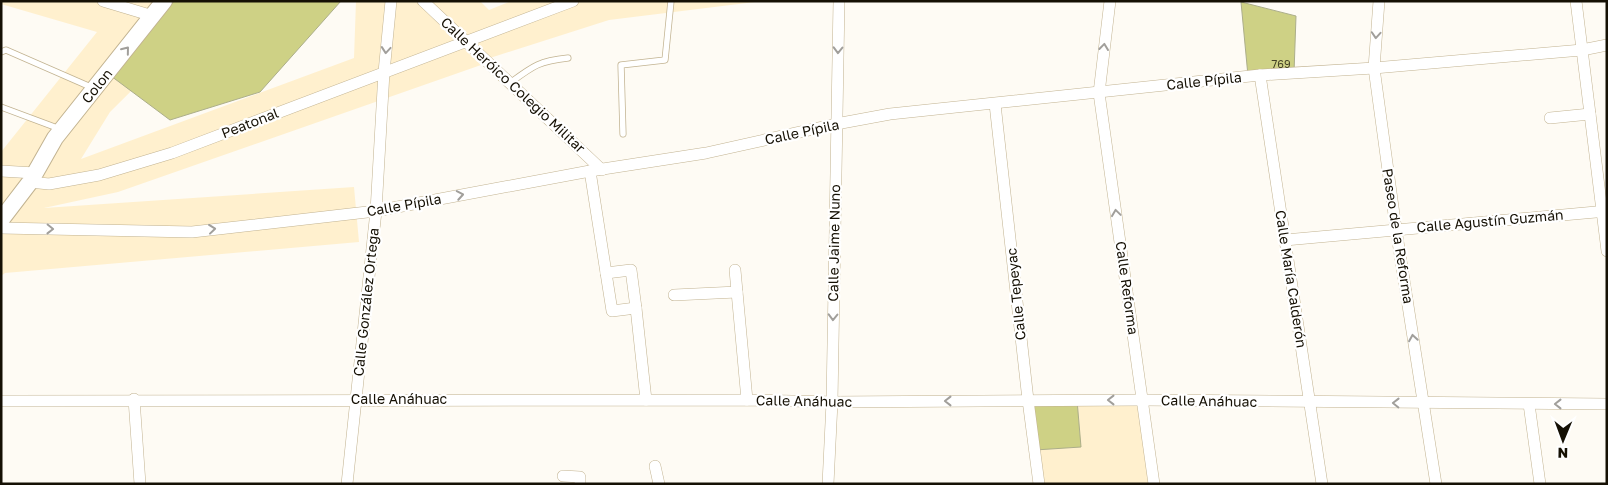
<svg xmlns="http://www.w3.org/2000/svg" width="1608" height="485" viewBox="0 0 1608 485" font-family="'Golos Text',sans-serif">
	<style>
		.built { fill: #fff0ce }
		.building { fill: #ced185; stroke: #acae8a }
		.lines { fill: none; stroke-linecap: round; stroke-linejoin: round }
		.lane-casing { stroke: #c2b391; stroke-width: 7 }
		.street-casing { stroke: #c2b391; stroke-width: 12 }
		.secondary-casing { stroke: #c2b391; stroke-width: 18 }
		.lane { stroke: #fff; stroke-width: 5.5 }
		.street { stroke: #fff; stroke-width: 11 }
		.secondary { stroke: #fff; stroke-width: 16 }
		.oneway { stroke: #a19f9b }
		.labels { text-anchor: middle; stroke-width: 4.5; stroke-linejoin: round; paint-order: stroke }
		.number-label { font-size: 11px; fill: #434024 }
		.street-label { font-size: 14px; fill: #151004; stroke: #fff }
	</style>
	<rect width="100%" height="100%" fill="#fefbf4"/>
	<g class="built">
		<path d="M1 1H222L110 112 81 159 354 58 356 1H480L489 10 511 1H763L609 20 490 58 453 24 442 28 481 65 118 192 44 208 354 187 359 242 5 273 1 276V152L97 32 1 4Z"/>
		<path d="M1077 400H1142L1154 484H1039L1035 450Z"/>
	</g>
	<g class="building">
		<path d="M174 1H341L260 92 170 120 111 76Z"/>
		<path d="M1241 2 1296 16 1294 73 1248 76Z"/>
		<path d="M1028 400H1077L1081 447 1035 450Z"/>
	</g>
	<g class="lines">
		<g class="lane-casing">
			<g id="lane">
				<path d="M1 52 6 50 93 88"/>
				<path d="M510 83C533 66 539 61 568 58"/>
				<path d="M1 107 60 129"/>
				<path d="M623 134 621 65 665 60 671 1"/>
			</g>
		</g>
		<g class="street-casing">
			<g id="street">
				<path d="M103 1 153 16"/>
				<path d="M423 1 602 170"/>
				<path d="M1110 1 1099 93 1154 484"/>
				<path d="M1379 1 1374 68 1396 229 1436 484"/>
				<path d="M1576 1 1607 251"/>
				<path d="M1260 75 1322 484"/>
				<path d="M995 104 1028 400 1039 484"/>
				<path d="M1550 118 1590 114"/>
				<path d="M1 171 35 173"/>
				<path d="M590 171 612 311 636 308 646 400"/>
				<path d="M30 182 49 184 99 175 172 153 573 1"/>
				<path d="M1 228 192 232 376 211 590 171 706 153 836 124 890 114 1260 75 1374 68 1582 50 1607 45"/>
				<path d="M1285 240 1607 211"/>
				<path d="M735 270 747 400"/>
				<path d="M606 273 631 270 636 308"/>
				<path d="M674 295 737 292"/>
				<path d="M134 399 140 484"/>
				<path d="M1 401 747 400 832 402 1142 400 1607 404"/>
				<path d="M1529 404 1540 484"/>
				<path d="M655 466 659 484"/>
				<path d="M563 476 580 477V484"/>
				<path d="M347 484 376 211 384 72 391 1"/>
				<path d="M828 484 832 402 839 1"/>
			</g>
		</g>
		<g class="secondary-casing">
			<path id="secondary" d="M1 220 30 182 55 138 164 1"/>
		</g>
		<use href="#lane" class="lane"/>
		<use href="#street" class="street"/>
		<use href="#secondary" class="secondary"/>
	</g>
	<defs><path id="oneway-chevron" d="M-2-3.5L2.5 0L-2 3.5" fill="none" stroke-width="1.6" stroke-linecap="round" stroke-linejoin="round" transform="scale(1.25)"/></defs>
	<g class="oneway">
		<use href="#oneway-chevron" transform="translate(1376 35) rotate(94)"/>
		<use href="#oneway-chevron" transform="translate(1104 47) rotate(-83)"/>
		<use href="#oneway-chevron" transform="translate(126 50) rotate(-51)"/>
		<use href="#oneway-chevron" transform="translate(386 50) rotate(95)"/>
		<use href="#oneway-chevron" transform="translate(838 50) rotate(91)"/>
		<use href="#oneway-chevron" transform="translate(460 195) rotate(-10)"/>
		<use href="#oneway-chevron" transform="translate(1116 213) rotate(-98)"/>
		<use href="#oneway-chevron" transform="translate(50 229) rotate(1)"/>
		<use href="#oneway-chevron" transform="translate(212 229) rotate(-6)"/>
		<use href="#oneway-chevron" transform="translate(833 317) rotate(91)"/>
		<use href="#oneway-chevron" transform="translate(1413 338) rotate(-99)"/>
		<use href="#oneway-chevron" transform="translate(1111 400) rotate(180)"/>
		<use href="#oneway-chevron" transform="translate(948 401) rotate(180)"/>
		<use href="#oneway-chevron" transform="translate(1396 403) rotate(-179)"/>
		<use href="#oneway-chevron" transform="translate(1558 404) rotate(-180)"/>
	</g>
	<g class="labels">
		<g class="number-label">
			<text x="1281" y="68">769</text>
		</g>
		<g class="street-label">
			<text transform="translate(1204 81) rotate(-6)" y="5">Calle Pípila</text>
			<text transform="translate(513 85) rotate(43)" y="5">Calle Heróico Colegio Militar</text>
			<text transform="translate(97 86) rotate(-51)" y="5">Colon</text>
			<text transform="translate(250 123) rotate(-21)" y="5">Peatonal</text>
			<text transform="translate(802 132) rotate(-12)" y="5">Calle Pípila</text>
			<text transform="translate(404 205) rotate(-10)" y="5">Calle Pípila</text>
			<text transform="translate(1490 221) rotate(-5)" y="5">Calle Agustín Guzmán</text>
			<text transform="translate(1398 236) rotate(81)" y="5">Paseo de la Reforma</text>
			<text transform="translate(834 243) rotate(-89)" y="5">Calle Jaime Nuno</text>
			<text transform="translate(1291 279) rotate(81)" y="5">Calle María Calderón</text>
			<text transform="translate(1127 288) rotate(82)" y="5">Calle Reforma</text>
			<text transform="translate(1016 294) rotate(-96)" y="5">Calle Tepeyac</text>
			<text transform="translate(366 302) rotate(-84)" y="5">Calle González Ortega</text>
			<text x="399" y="404">Calle Anáhuac</text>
			<text transform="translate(804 401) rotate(1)" y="5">Calle Anáhuac</text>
			<text transform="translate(1209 401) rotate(1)" y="5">Calle Anáhuac</text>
		</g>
	</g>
	<rect width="1608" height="485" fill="none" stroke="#151004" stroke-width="5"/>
	<g transform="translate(1563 440) rotate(181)" stroke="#ffffff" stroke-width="4" paint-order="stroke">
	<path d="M0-4L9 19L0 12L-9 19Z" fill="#151004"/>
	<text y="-8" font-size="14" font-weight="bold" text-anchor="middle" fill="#151004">N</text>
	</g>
</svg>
